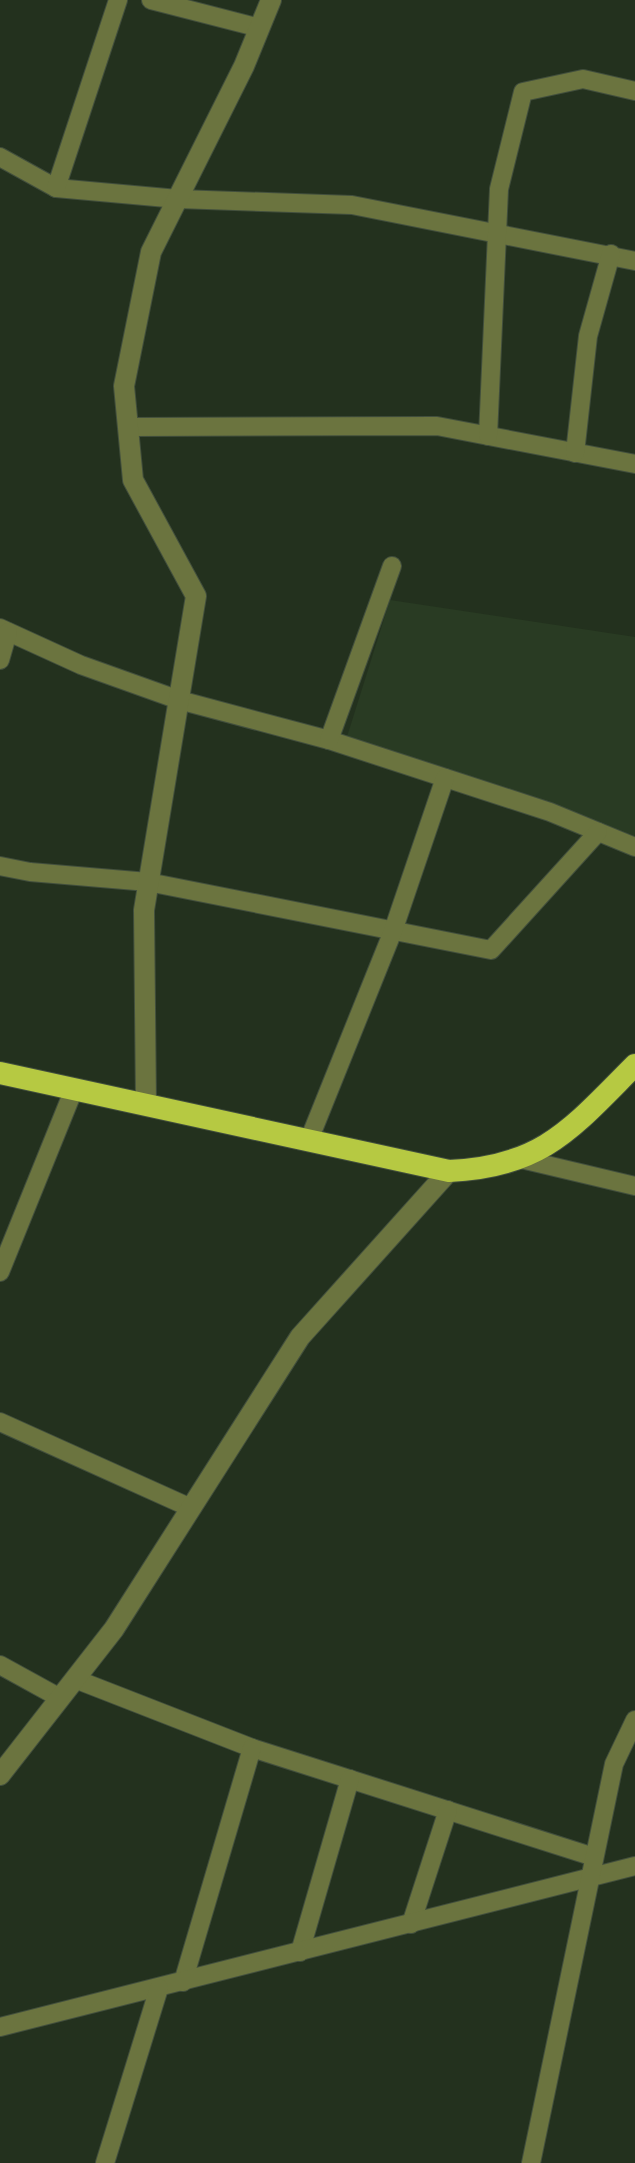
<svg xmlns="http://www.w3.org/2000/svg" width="635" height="2163" viewBox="0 0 635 2163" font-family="'Zilla Slab',serif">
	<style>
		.built { fill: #293b23 }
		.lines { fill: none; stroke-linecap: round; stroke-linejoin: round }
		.minor-casing { stroke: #424f3d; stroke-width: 20 }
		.tertiary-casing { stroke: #424f3d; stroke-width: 22 }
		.trunk-casing { stroke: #424f3d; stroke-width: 24 }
		.minor { stroke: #6b743f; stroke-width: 18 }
		.tertiary { stroke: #6b743f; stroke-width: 20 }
		.trunk { stroke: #b6c942; stroke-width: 22 }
	</style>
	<rect width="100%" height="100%" fill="#23311e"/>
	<path class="built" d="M390 600 635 637V839L345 743Z"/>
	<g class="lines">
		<g class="minor-casing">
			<g id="minor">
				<path d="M151 0 260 28"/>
				<path d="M0 157 56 188 178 199 352 205 635 261"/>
				<path d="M56 188 118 0"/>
				<path d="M128 427 437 426 635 464"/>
				<path d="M488 436 499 189 523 92 583 79 635 91"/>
				<path d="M575 453 588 336 611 254"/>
				<path d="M0 628 81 665 179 700 329 740 550 812 635 847"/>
				<path d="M0 660 8 632"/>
				<path d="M329 740 392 566"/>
				<path d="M0 866 30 872 148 882 491 950 598 832"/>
				<path d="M309 1140 393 931 445 778"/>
				<path d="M521 1159 635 1186"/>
				<path d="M0 1272 74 1089"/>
				<path d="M0 1422 191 1508"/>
				<path d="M0 1665 60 1698"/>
				<path d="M75 1679 252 1748 594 1857"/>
				<path d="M411 1924 448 1810"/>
				<path d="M300 1952 350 1779"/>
				<path d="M183 1982 252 1748"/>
				<path d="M0 2027 635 1866"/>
				<path d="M105 2163 159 1988"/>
				<path d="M531 2163 614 1764 635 1720"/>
			</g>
		</g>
		<g class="tertiary-casing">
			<g id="tertiary">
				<path d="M146 1105 144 910 196 596 133 480 124 386 151 252 244 66 271 0"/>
				<path d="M0 1775 114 1629 300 1337 449 1171"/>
			</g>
		</g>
		<g class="trunk-casing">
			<path id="trunk" d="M0 1073 449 1171C543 1167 572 1128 635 1065"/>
		</g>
		<use href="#minor" class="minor"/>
		<use href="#tertiary" class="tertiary"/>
		<use href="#trunk" class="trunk"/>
	</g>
</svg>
